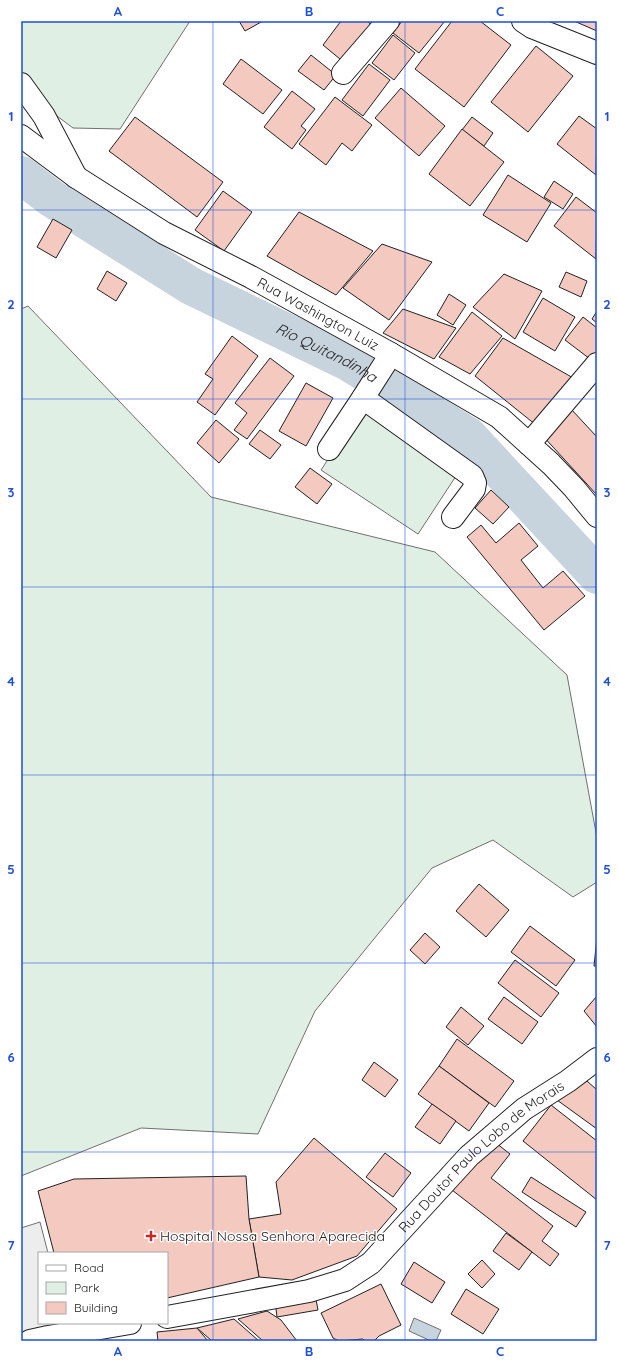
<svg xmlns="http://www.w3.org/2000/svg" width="618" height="1362" viewBox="0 0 618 1362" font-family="Quicksand,sans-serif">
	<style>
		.green { fill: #e0efe3; stroke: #6f6f6f }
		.parking { fill: #ededed; stroke: #6f6f6f }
		.water { fill: #c7d3dd; stroke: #6f6f6f }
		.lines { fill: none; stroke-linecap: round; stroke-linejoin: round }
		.river { stroke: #c7d3dd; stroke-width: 38 }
		.building { fill: #f3c9c0; stroke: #222 }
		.minor-casing { stroke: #222; stroke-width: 24 }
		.major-casing { stroke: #222; stroke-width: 24 }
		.minor { stroke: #fff; stroke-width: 22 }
		.major { stroke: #fff; stroke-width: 22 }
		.grid { fill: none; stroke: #1d4ed8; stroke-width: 1; stroke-opacity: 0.55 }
		.poi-dot { fill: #c62828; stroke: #fff; stroke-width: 1.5 }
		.labels { text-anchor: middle; stroke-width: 3; stroke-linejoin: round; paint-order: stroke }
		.street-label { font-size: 14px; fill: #222; stroke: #fff }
		.poi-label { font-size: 14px; fill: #222; stroke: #fff; text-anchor: start }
		.water-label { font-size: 15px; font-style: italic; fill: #222; stroke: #fff }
		.neatline { fill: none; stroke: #1d4ed8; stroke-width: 1.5 }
		.grid-label { font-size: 13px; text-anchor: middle; font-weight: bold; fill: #1d4ed8 }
	</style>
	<rect width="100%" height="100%" fill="#fff"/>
	<g class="green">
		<path d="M21 21H190L120 129 73 128 21 89Z"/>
		<path d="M28 306 211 497 435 552 567 675 597 838V882L573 897 493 840 432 868 315 1011 258 1134 141 1128 21 1176V309Z"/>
		<path d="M362 408 458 473 418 534 321 470Z"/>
	</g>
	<path class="parking" d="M40 1222 48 1253H39V1323H65V1326L21 1336V1228Z"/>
	<path class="water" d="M414 1318 441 1330 436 1341H431L409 1331Z"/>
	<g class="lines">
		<path class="river" id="s1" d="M21 175 51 198 191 286 350 363 468 436 597 575"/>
	</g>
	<g class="building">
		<path d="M239 21H263L245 31Z"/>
		<path d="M341 21H367L374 27 346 64 323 45Z"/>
		<path d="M402 21H445L419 53 393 33Z"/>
		<path d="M452 21H480L511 45 464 107 415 69Z"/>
		<path d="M574 21H597V31Z"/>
		<path d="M393 35 415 53 394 80 372 63Z"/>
		<path d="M536 46 573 76 528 132 491 102Z"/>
		<path d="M311 55 336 75 324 90 298 71Z"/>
		<path d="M241 59 282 90 263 114 223 84Z"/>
		<path d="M369 64 390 80 363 116 342 100Z"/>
		<path d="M401 88 445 126 419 156 375 118Z"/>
		<path d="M292 91 315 109 301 126 306 130 292 149 264 127Z"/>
		<path d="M335 97 372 125 352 151 342 143 326 165 299 144Z"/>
		<path d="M579 116 597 129 596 175 557 144Z"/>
		<path d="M135 117 223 182 197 217 109 151Z"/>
		<path d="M472 117 493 133 484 146 462 130Z"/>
		<path d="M462 129 504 162 470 206 429 174Z"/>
		<path d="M508 175 551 203 527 242 483 215Z"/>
		<path d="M554 181 573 194 563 209 544 197Z"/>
		<path d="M223 191 252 212 224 251 195 230Z"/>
		<path d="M576 197 597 213 596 259 554 226Z"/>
		<path d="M299 212 373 251 336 295 267 256Z"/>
		<path d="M53 219 72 230 56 258 37 247Z"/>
		<path d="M382 244 432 262 389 320 343 288Z"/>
		<path d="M107 271 127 283 116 301 97 289Z"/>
		<path d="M566 272 587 281 581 297 559 287Z"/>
		<path d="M504 274 542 291 515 339 473 307Z"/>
		<path d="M449 294 466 305 453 325 437 315Z"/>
		<path d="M543 298 575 317 555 351 523 332Z"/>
		<path d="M403 309 456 328 434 359 383 333Z"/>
		<path d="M597 311V323L592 319Z"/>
		<path d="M472 312 502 336 470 374 439 357Z"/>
		<path d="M583 317 597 328V358L594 362 565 340Z"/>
		<path d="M232 336 258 356 215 415 197 402 213 379 205 374Z"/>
		<path d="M503 338 575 379 536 425 475 376Z"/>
		<path d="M270 358 294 376 247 439 234 430 247 413 235 403Z"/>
		<path d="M306 383 333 398 306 446 279 431Z"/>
		<path d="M571 409 597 437V495L542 435Z"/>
		<path d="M216 420 239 439 219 463 197 443Z"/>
		<path d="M260 430 281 445 270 459 249 444Z"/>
		<path d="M310 468 332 484 317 504 295 487Z"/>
		<path d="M491 490 509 507 493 524 475 508Z"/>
		<path d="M519 523 538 546 521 560 543 588 563 571 585 596 544 630 467 537 481 525 496 543Z"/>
		<path d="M479 884 509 910 486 937 456 911Z"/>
		<path d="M530 926 575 960 556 986 511 952Z"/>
		<path d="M425 933 440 947 425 964 410 950Z"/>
		<path d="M597 937V966H594Z"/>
		<path d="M515 960 559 993 541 1017 498 983Z"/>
		<path d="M597 996V1027L584 1011Z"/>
		<path d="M504 997 538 1022 522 1044 488 1019Z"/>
		<path d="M461 1007 484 1026 468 1045 446 1027Z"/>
		<path d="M457 1039 514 1081 495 1107 439 1066Z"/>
		<path d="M374 1062 398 1080 385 1097 362 1080Z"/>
		<path d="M439 1066 489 1103 469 1131 418 1094Z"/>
		<path d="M587 1081 597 1090V1129L557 1100Z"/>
		<path d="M432 1104 456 1121 440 1144 415 1127Z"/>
		<path d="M551 1105 597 1141V1200L523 1141Z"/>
		<path d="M314 1138 397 1209 357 1256 292 1280 259 1277 249 1219 281 1214 276 1182Z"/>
		<path d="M491 1139 510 1154 491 1178 553 1226 542 1241 559 1254 550 1266 452 1190Z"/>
		<path d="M385 1153 411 1173 393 1197 366 1177Z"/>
		<path d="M246 1176 249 1219 259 1277 167 1298V1253H54L38 1191 74 1179Z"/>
		<path d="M531 1177 586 1212 576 1227 522 1192Z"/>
		<path d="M506 1233 532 1252 519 1270 493 1251Z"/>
		<path d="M482 1260 495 1274 482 1288 468 1274Z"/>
		<path d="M414 1262 445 1282 432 1303 401 1284Z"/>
		<path d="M381 1284 401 1325 379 1336 374 1341H365L363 1339 339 1341 333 1338 321 1313Z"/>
		<path d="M466 1289 499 1309 483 1334 451 1314Z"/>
		<path d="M315 1294 318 1310 277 1317 275 1301Z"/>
		<path d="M267 1311 281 1320 297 1341H263L238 1319Z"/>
		<path d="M234 1319 259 1341H212L197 1328Z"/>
		<path d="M197 1328 208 1341H158L157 1332Z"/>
	</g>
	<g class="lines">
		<g class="minor-casing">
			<g id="minor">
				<path d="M523 21 532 27 597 53"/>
				<path d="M343 73 388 21"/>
				<path d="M21 84 44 116 76 177"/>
				<path d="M363 398 472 476 475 483 474 489 453 517"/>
				<path d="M529 444 597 364"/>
				<path d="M329 449 363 398 391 354"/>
				<path id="s2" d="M167 1317 309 1291 345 1280 371 1263 469 1156 524 1109 568 1081 597 1059"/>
				<path d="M30 1341 48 1337 130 1323"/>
			</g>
		</g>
		<g class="major-casing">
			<g id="major">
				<path id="s3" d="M21 136 76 177 164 233 251 277 391 354 499 417 551 464 574 488 597 516"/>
			</g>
		</g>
		<use href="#minor" class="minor"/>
		<use href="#major" class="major"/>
	</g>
	<path class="grid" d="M213 21V1341M405 21V1341M21 210H597M21 399H597M21 587H597M21 775H597M21 963H597M21 1152H597"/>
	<path class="poi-dot" d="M149 1230h4v4h4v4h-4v4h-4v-4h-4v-4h4z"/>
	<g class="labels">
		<g class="street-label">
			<text dy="5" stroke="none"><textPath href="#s3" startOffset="347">Rua Washington Luiz</textPath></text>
			<text dy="5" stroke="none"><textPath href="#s2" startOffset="367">Rua Doutor Paulo Lobo de Morais</textPath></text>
		</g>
		<g class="poi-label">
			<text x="160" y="1241">Hospital Nossa Senhora Aparecida</text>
		</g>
		<g class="water-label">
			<text dy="5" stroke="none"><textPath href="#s1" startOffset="354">Rio Quitandinha</textPath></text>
		</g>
	</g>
	<rect width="618" height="1362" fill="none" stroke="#ffffff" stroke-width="44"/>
	<rect x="38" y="1252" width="130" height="72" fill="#ffffff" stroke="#a7a7a7"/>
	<rect x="46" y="1265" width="20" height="6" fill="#ffffff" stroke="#a7a7a7"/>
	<text x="74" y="1272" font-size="12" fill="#222222">Road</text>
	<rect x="46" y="1282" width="20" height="12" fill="#e0efe3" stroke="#a7a7a7"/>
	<text x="74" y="1292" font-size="12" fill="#222222">Park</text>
	<rect x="46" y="1302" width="20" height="12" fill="#f3c9c0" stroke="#a7a7a7"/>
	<text x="74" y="1312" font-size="12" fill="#222222">Building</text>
	<rect x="22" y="22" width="574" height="1318" class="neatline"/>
	<g class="grid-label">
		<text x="118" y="16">A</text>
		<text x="309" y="16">B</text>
		<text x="500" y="16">C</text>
		<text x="11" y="121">1</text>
		<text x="607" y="121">1</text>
		<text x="11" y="309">2</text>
		<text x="607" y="309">2</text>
		<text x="11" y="497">3</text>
		<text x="607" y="497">3</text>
		<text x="11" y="686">4</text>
		<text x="607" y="686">4</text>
		<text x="11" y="874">5</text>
		<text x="607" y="874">5</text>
		<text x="11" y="1062">6</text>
		<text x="607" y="1062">6</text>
		<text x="11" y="1250">7</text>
		<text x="607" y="1250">7</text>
		<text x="118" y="1356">A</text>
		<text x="309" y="1356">B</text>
		<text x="500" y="1356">C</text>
	</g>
</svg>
